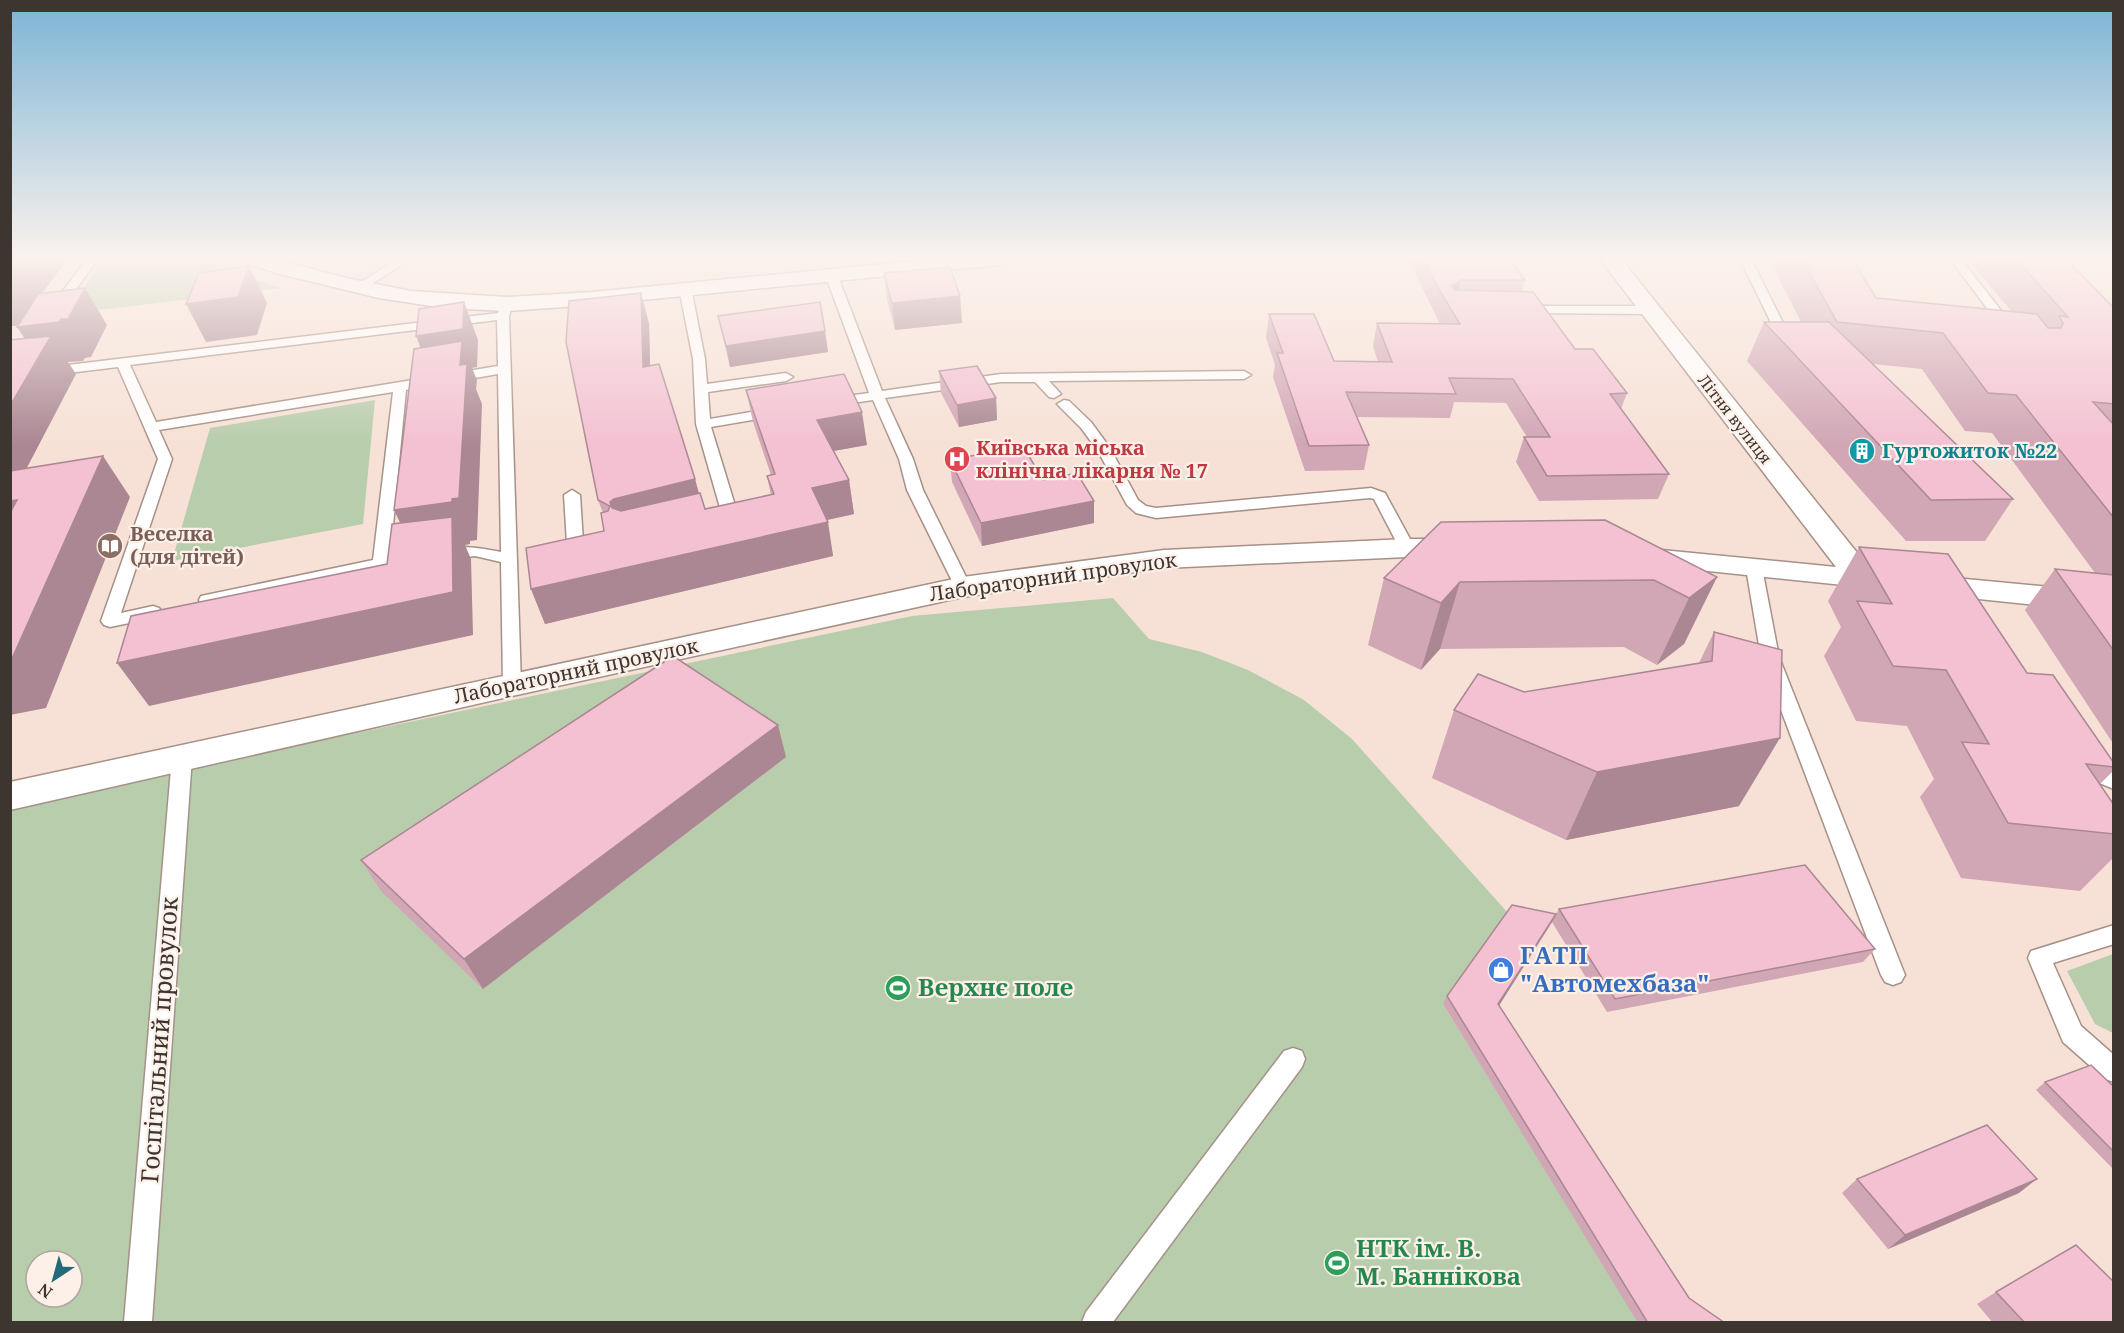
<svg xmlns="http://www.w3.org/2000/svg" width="2124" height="1333" viewBox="0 0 2124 1333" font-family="'Noto Serif',serif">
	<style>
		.green { fill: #b8cdac; fill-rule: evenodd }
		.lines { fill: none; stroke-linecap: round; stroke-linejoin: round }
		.lane-casing { stroke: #a59187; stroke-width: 3 }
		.street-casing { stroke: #a59187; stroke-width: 3 }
		.secondary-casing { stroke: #a59187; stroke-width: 3 }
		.lane { fill: #fff; fill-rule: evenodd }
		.street { fill: #fff; fill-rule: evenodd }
		.secondary { fill: #fff; fill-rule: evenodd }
		.wall { fill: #d1a6b5 }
		.shaded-wall { fill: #aa8793 }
		.building { fill: #f3c1d2; stroke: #aa8793; stroke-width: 1.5 }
		.labels { text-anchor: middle; stroke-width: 4.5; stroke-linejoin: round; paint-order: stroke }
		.far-street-label { font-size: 16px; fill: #3d3530; stroke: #fdf0e9 }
		.health-label { font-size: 20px; font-weight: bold; fill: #be3a42; stroke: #fdf0e9; text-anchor: start }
		.culture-label { font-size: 20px; font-weight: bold; fill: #0d838f; stroke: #fdf0e9; text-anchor: start }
		.education-label { font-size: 20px; font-weight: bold; fill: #785e54; stroke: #fdf0e9; text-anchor: start }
		.street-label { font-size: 20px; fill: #3d3530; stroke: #fdf0e9 }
		.near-shop-label { font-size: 24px; font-weight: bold; fill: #366cbe; stroke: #fdf0e9; text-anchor: start }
		.near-leisure-label { font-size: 24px; font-weight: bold; fill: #27864d; stroke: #fdf0e9; text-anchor: start }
		.near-street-label { font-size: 24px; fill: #3d3530; stroke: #fdf0e9 }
	</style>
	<rect width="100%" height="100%" fill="#f7e1d6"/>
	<g class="green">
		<path d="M103 259H198L281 288 66 314Z"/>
		<path d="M375 400 363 524 172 561 210 428Z"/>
		<path d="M1113 598 1149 639 1202 652 1248 670 1304 700 1352 739 1508 913 1443 1004 1638 1322H11L10 806 912 616ZM36 1261H72V1297H36Z"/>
		<path d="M2113 954H2114L2113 1033 2095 1024 2067 971Z"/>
	</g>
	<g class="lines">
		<g class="lane-casing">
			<g id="lane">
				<path d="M87 259H98L60 311H52L50 308Z"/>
				<path d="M398 259H411L364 289H356V285Z"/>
				<path d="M1740 259H1751L1793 343 1791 346 1787 347 1781 343Z"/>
				<path d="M1950 259H1961L2013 326 2015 329 2013 332H2005Z"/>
				<path d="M831 271 837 274 882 391 1001 374 1244 371 1251 375 1244 379 1049 381 1061 394 1054 398 1049 397 1035 382H1001L885 398 913 459 923 490 971 587 969 591H957L955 587 907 490 899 459 873 400 832 406 825 402 832 398 869 393 825 274Z"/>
				<path d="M685 284 691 288 705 359 707 384 786 373 793 377 786 381 708 392 710 419 775 408 782 412 775 416 711 427 737 512 730 519 715 524 707 519 721 511 696 424 693 359 679 288Z"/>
				<path d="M506 300 512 304 509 316 521 684 518 688 512 690 506 688 503 684 501 562 475 556 444 560 436 555C447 541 485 549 501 552L498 374 406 390 390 557 396 558 398 562 396 566 207 605 201 604 199 600 201 596 373 560 393 392 159 430 172 459 121 613 153 606 159 608 162 612 159 616 153 618 110 627 104 625 101 621 158 459 118 367 10 380V372L498 313 500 304ZM497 320 498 366 156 422 130 365Z"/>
				<path d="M1523 306H1650L1656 310 1650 314 1519 313V307Z"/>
				<path d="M1064 400 1069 401 1091 422 1110 448 1138 500 1146 506 1156 508 1371 488 1385 493 1415 548 1407 553 1401 551 1374 499 1370 498 1156 518 1136 513 1127 505 1098 451 1081 428 1057 404Z"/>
				<path d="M572 490 580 495 583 542H598L600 545 598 548C586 551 575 555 567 544L564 495Z"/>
				<path d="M1754 563 1762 568 1779 657 1905 975 1901 982 1893 985 1885 982 1881 975 1761 657 1746 568Z"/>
				<path d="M182 750 189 752 192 757 152 1322H124L172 757 175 752Z"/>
				<path d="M2082 761 2114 773V789L2075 773 2072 768 2075 763Z"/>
				<path d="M2114 925V944L2053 963 2081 1026 2114 1055V1082L2105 1079 2063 1042 2028 958 2031 951Z"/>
				<path d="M1293 1048 1302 1051 1305 1059 1302 1067 1113 1322H1082L1086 1312 1284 1051Z"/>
			</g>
		</g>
		<g class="street-casing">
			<g id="street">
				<path d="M1600 259H1621L1871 570 2114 593V613L1631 563 1626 557 1631 551 1641 548 1836 567Z"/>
				<path d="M1407 539H1460L1470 542 1475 548 1470 554 1460 557H1407L1164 568 963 597 512 696 10 810V782L963 577 1164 550Z"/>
			</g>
		</g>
		<g class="secondary-casing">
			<path id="secondary" d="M244 259H274L346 278 411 291 507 297 592 292 935 259H1009L1006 263 999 265 592 305 507 311 444 308 379 298 276 273 247 263Z"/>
		</g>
		<use href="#lane" class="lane"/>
		<use href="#street" class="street"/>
		<use href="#secondary" class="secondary"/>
	</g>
	<g class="wall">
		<path d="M435 259H482V262Z"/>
		<path d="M492 259H617L616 262H517L496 260Z"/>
		<path d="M1408 259H1509L1525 280 1521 292 1575 349 1627 393 1621 409 1669 474 1658 499 1539 501 1516 462 1524 437H1527L1506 403 1454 402 1450 418 1357 417 1369 445 1364 470 1305 471 1273 377 1275 365 1266 338 1269 314 1334 361 1378 362 1373 346 1377 323 1440 324Z"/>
		<path d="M1769 259H1852L1876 298 2011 311 1968 259H2066L2114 308V745L2025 610 2055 569 2095 573 1992 433 1965 431 1922 369 1873 364 2013 499 1985 541H1906L1747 361 1764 322H1801Z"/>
		<path d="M884 273 960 296 962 323 895 330 887 299Z"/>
		<path d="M820 302 828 352 730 367 718 316Z"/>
		<path d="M649 323 650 366 695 479 699 493 705 509 771 495 767 476 771 475 753 422 746 390 867 445 833 451 849 480 854 514 827 520 833 556 545 624 531 589 604 531 603 513 598 500Z"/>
		<path d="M939 371 996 398 997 420 959 427 941 393Z"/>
		<path d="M950 460 1043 480 1094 523 982 546 952 482Z"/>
		<path d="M1859 547 2027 673 2114 763V770L2100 784 2114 805V857L2080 891 1961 878 1920 797 1934 779 1907 726 1856 721 1824 656 1841 627 1828 601Z"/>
		<path d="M1717 577 1684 644 1657 665 1624 647 1440 649 1421 670 1368 645 1384 578Z"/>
		<path d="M1714 632 1739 806 1566 840 1432 778 1454 710 1524 692 1699 663Z"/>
		<path d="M786 757 483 989 381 891 361 860Z"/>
		<path d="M1559 909 1875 949 1863 962 1607 1012 1552 922 1499 1005 1689 1298 1725 1323H1638L1443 1004 1447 996 1556 914Z"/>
		<path d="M2045 1082 2114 1087V1170L2036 1090Z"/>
		<path d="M1857 1179 2019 1193 1888 1249 1842 1193Z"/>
		<path d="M1996 1292 2114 1323H1993L1977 1304Z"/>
	</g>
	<g class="shaded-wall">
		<path d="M17 259H68L17 326H10V267Z"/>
		<path d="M249 266 267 303 257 335 206 342 186 304Z"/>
		<path d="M1461 280 1455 303 1452 286Z"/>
		<path d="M85 288 107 325 91 357 85 358 83 361 68 362 76 374 10 500V406L38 359 17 327Z"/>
		<path d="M641 293 649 323 651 400 643 367Z"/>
		<path d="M960 296 962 323 895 330 892 303Z"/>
		<path d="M464 302 478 340 477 367 472 368 477 380 476 389 482 404 477 540 470 541V544L465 545 471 559 473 635 149 706 117 663 453 592 414 552 394 510 431 375 416 336Z"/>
		<path d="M825 331 828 352 730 367 726 346Z"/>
		<path d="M996 398 997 420 959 427 957 405Z"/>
		<path d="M862 412 867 445 822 453 817 420Z"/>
		<path d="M103 456 130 497 46 708 10 715V663Z"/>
		<path d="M695 479 704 513 621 537 610 502 614 499Z"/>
		<path d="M849 480 854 514 818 522 812 488Z"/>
		<path d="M17 500 10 548V501Z"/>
		<path d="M1094 501V523L982 546 981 523Z"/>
		<path d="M828 522 833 556 545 624 531 589Z"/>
		<path d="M1717 577 1684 644 1657 665 1689 598Z"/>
		<path d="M1460 582 1440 649 1421 670 1441 603Z"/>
		<path d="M778 725 786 757 483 989 464 959Z"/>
		<path d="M1780 738 1739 806 1566 840 1597 772Z"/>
		<path d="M1556 914 1552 922 1495 1012 1498 1004Z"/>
		<path d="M2037 1179 2019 1193 1888 1249 1905 1235Z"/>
	</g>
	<g class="building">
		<path d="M10 259H17L10 267Z"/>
		<path d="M1423 259H1509L1525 280H1461L1452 286 1455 290 1533 292 1575 349H1593L1627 393 1610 394 1669 474 1547 476 1524 437H1550L1513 379 1449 378 1456 394 1346 392 1369 445 1309 446 1277 353H1283L1269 314H1314L1334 361 1392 362 1377 323 1460 324 1441 293Z"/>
		<path d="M1802 259H1852L1876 298 2037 314 2048 328H2061L2063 323 2059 316 2068 317 2016 259H2066L2114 308V404L2093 402 2114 425V518L2016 395 1988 393 1943 333 1837 322Z"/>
		<path d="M249 266 238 297 186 304 199 273Z"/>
		<path d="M950 267 960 296 892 303 884 273Z"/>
		<path d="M85 288 68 319H61L59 322 17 327 38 294Z"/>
		<path d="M641 293 643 367 659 364 695 479 614 499 610 502 612 508 621 511 700 493 705 509 774 494 767 476 775 474 746 390 844 374 862 412 817 420 849 480 812 488 828 522 531 589 526 548 604 531 601 513 608 511 610 506 598 500 566 342 569 301Z"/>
		<path d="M464 302 463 329 416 336 419 309Z"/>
		<path d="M820 302 825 331 726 346 718 316Z"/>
		<path d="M1764 322H1829L2013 499 1931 500Z"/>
		<path d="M51 336 10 406V340Z"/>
		<path d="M462 341 460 365 467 364 459 498 452 499V502L394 510 414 349Z"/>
		<path d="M977 366 996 398 957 405 939 371Z"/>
		<path d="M1023 446 1043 480 1077 473 1094 501 981 523 950 460Z"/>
		<path d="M103 456 10 663V513L17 500 10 501V471Z"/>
		<path d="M452 517 453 592 117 663 131 616 387 564 392 524Z"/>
		<path d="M1605 520 1717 577 1689 598 1654 580 1460 582 1441 603 1384 578 1441 522Z"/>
		<path d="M1859 547 1948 554 2027 673 2053 675 2114 763V767L2086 764 2114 805V834L2008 823 1962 742 1989 744 1946 670 1893 666 1857 601 1892 604Z"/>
		<path d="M2055 569 2114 575V651Z"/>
		<path d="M1714 632 1782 650 1780 738 1597 772 1454 710 1478 674 1524 692 1712 661Z"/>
		<path d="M673 656 778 725 464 959 361 860Z"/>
		<path d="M1805 865 1875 949 1615 999 1559 909Z"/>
		<path d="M1512 905 1556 914 1498 1004 1689 1298 1725 1323H1648L1447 996Z"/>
		<path d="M2091 1065 2114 1087V1152L2045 1082Z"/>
		<path d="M1987 1125 2037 1179 1905 1235 1857 1179Z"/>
		<path d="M2076 1245 2114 1282V1323H2025L1996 1292Z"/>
	</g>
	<linearGradient id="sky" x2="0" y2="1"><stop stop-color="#7cb4d6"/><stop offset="0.58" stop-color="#fbf2ed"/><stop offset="1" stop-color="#fbf2ed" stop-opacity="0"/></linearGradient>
	<rect width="2124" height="445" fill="url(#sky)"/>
	<defs>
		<g id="building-disc" transform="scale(1.35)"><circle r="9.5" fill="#0f9aa8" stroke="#fdf0e9"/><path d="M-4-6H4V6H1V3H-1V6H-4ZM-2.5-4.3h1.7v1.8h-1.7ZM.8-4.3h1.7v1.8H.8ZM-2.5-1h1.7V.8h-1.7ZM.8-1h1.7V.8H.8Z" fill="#fff"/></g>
		<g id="hospital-disc" transform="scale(1.35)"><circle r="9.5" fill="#e0444e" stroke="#fdf0e9"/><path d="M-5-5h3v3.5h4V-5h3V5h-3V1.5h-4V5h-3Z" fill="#fff"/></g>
		<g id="library-disc" transform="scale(1.35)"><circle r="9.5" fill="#8d6e63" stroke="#fdf0e9"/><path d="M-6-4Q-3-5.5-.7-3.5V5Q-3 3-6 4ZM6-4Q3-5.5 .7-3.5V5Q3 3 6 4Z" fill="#fff"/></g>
		<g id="shop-disc" transform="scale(1.35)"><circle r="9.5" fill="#3f7fe0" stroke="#fdf0e9"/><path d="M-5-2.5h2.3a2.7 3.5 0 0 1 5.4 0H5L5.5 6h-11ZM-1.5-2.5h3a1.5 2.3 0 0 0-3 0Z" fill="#fff"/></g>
		<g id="stadium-disc" transform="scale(1.35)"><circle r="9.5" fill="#2e9e5b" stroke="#fdf0e9"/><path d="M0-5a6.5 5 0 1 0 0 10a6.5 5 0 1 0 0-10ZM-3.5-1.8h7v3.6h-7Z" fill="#fff"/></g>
	</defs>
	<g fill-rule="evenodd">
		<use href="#building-disc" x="1862" y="451"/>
		<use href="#hospital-disc" x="957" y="459"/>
		<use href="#library-disc" x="110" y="546"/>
		<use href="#shop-disc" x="1501" y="970"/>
		<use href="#stadium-disc" x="898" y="988"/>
		<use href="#stadium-disc" x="1337" y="1263"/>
	</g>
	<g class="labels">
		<g class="far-street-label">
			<text transform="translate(1735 419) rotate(52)" y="6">Літня вулиця</text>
		</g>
		<g class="health-label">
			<text x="976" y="455">Київська міська<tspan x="976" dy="23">клінічна лікарня № 17</tspan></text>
		</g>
		<g class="culture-label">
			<text x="1882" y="458">Гуртожиток №22</text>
		</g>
		<g class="education-label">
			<text x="130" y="541">Веселка<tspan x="130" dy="23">(для дітей)</tspan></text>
		</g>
		<g class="street-label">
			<text transform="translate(1053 577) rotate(-8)" y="7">Лабораторний провулок</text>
			<text transform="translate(576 671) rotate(-12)" y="7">Лабораторний провулок</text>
		</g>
		<g class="near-shop-label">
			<text x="1520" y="964">ГАТП<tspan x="1520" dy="28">"Автомехбаза"</tspan></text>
		</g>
		<g class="near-leisure-label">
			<text x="918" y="996">Верхнє поле</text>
			<text x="1356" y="1257">НТК ім. В.<tspan x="1356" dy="28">М. Баннікова</tspan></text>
		</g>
		<g class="near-street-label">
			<text transform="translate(160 1040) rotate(-86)" y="8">Госпітальний провулок</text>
		</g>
	</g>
	<rect width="2124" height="1333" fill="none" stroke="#3d3530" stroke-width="24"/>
	<g transform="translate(54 1279) rotate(216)"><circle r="28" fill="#fdf0e9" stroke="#b0a59f" stroke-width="1.5"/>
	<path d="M0-4.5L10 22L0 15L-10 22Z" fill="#236a78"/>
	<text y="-9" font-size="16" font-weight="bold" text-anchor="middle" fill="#3d3530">N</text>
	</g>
</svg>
